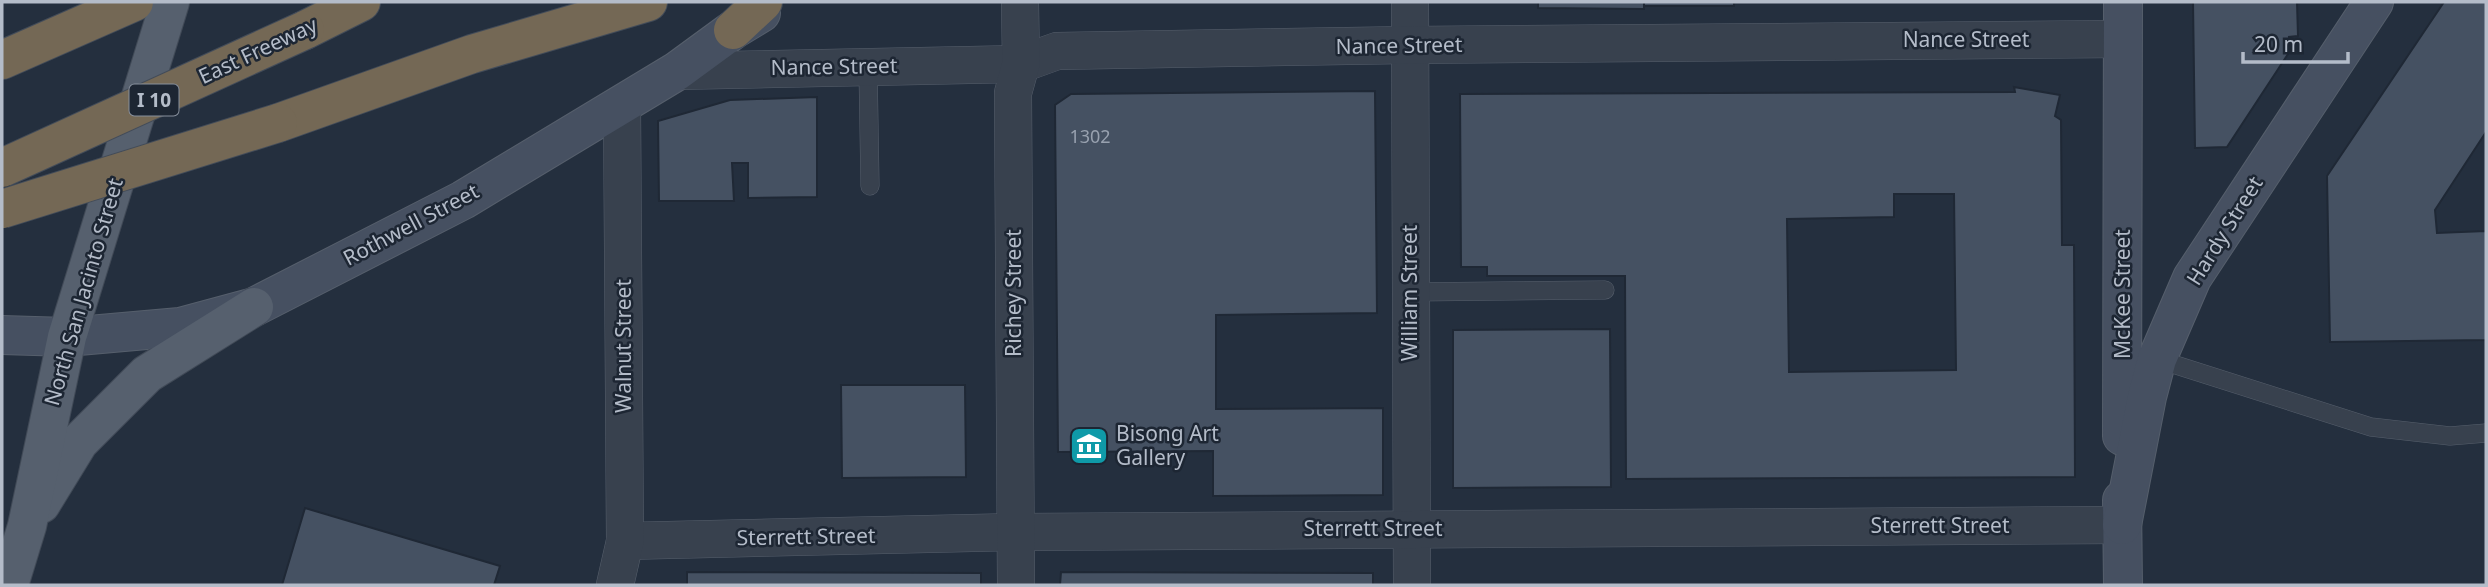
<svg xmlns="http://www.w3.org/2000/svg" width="2488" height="587" viewBox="0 0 2488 587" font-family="'Noto Sans',sans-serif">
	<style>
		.building { fill: #455162; stroke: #1f2835; stroke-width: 2; fill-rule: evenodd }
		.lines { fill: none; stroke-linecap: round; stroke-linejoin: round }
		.lane-casing { stroke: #565f6c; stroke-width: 19 }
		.street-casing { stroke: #565f6c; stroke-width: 38 }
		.secondary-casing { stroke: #565f6c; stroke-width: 40 }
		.primary-casing { stroke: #414a57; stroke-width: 40 }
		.highway-casing { stroke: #434c59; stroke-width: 40 }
		.lane { stroke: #38414e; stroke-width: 18 }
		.street { stroke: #38414e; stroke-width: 37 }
		.secondary { stroke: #465061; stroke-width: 38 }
		.primary { stroke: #56606e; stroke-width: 38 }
		.highway { stroke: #746855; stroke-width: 38 }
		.highway-bridge-casing { stroke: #434c59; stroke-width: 40; stroke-linecap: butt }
		.highway-bridge { stroke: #746855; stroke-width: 38 }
		.labels { text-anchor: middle; stroke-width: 5; stroke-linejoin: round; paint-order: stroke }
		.number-label { font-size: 18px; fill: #98a1af }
		.shield { fill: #1d2633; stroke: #878f9c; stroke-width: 2 }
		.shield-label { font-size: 19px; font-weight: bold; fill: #b4bcc9 }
		.street-label { font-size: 21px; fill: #b4bcc9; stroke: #1d2633 }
		.poi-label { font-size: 21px; fill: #b4bcc9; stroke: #1d2633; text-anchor: start }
	</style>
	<rect width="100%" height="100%" fill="#242f3e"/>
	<g class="building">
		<path d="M1538 2H1644V9L1538 8Z"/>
		<rect x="1644" y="2" width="90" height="4"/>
		<path d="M2193 2H2297L2298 36 2289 37 2290 51 2227 147 2195 148Z"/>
		<path d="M2444 2H2486V132L2435 210 2437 233 2486 231V340L2330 342 2327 176Z"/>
		<path d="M2014 87 2060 95 2055 116 2061 120 2062 245H2074L2075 477 1626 479 1625 276H1487V267H1461L1460 94 2015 92ZM1894 194H1954L1956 370 1789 372 1787 219 1894 217Z"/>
		<path d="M1375 91 1377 313 1216 315V409L1383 408V495L1213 496V451L1058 452 1055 105 1071 94Z"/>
		<path d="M817 97V197L748 198V163H732L734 201H659L658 121 730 100Z"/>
		<path d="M1610 329 1611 487 1453 488V330Z"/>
		<path d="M841 385H965L966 477 842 478Z"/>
		<path d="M305 508 500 566 494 585H282Z"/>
		<path d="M687 572 981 573V585H687Z"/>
		<path d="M1061 572 1373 573V585H1060Z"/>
	</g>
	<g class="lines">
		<g class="lane-casing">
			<g id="lane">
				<path d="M868 67 870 186"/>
				<path d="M1410 292 1605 290"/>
				<path d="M2157 359 2371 427 2450 436 2486 433"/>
			</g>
		</g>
		<g class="street-casing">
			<g id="street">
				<path d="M1410 2 1412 585"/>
				<path d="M677 71 1021 64 1057 51 1409 45 2123 39"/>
				<path d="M625 541 1016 532 2122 525"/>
				<path d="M615 585 625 541 622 105"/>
				<path d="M1016 585 1013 93 1021 64 1020 2"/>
			</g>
		</g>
		<g class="secondary-casing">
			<g id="secondary">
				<path d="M2 335 67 337 180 327 254 307 463 200 677 71 733 30 761 13"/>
				<path d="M2122 436 2123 2"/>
				<path d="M2122 500 2123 585"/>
				<path d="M2122 525 2147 397 2157 359 2192 278 2374 2"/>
			</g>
		</g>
		<g class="primary-casing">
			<g id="primary">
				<path d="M41 504 79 442 147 374 254 307"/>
				<path d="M9 585 27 526 67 337 170 2"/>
			</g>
		</g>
		<g class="highway-casing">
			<g id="highway">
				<path d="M305 30 361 2"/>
				<path d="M733 30 763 2"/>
				<path d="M2 60 134 2"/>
				<path d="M278 123 472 54 648 2"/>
			</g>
		</g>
		<use href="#lane" class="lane"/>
		<use href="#street" class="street"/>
		<use href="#secondary" class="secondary"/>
		<use href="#primary" class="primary"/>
		<use href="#highway" class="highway"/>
		<g class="highway-bridge-casing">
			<g id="highway-bridge">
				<path d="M2 168 305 30"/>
				<path d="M2 209 278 123"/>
			</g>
		</g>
		<use href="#highway-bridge" class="highway-bridge"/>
	</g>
	<defs>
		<g id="museum-square" transform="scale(2.0125)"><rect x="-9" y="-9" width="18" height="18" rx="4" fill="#0f9aa8" stroke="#1d2633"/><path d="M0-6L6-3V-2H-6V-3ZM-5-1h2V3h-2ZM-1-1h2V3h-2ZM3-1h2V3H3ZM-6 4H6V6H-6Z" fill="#fff"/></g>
	</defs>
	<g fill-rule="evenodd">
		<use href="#museum-square" x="1089" y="446"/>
	</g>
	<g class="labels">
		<g class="number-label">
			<text x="1090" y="143">1302</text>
		</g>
		<rect class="shield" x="129.5" y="84.5" width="49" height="31" rx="5"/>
		<g class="shield-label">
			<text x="154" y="107">I 10</text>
		</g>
		<g class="street-label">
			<text x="1966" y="47">Nance Street</text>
			<text transform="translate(1399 46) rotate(-1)" y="7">Nance Street</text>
			<text transform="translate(258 51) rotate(-25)" y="7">East Freeway</text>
			<text transform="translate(834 67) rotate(-1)" y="7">Nance Street</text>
			<text transform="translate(411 225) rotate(-28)" y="7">Rothwell Street</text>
			<text transform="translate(2225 231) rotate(-58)" y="7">Hardy Street</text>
			<text transform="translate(84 292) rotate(-74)" y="7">North San Jacinto Street</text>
			<text transform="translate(1014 293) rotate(-90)" y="7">Richey Street</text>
			<text transform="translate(1410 293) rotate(-90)" y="7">William Street</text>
			<text transform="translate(2123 294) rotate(-90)" y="7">McKee Street</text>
			<text transform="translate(624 346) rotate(-90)" y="7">Walnut Street</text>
			<text x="1940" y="533">Sterrett Street</text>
			<text x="1373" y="536">Sterrett Street</text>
			<text transform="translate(806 537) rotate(-1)" y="7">Sterrett Street</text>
		</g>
		<g class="poi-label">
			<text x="1116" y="441">Bisong Art<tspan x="1116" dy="24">Gallery</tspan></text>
		</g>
	</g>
	<rect width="2488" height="587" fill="none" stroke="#b4bcc9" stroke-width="7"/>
	<path d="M2243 52v10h105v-10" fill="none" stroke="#b4bcc9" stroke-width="3.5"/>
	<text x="2254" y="52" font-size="21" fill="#b4bcc9" stroke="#1d2633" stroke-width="5" paint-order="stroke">20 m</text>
</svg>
